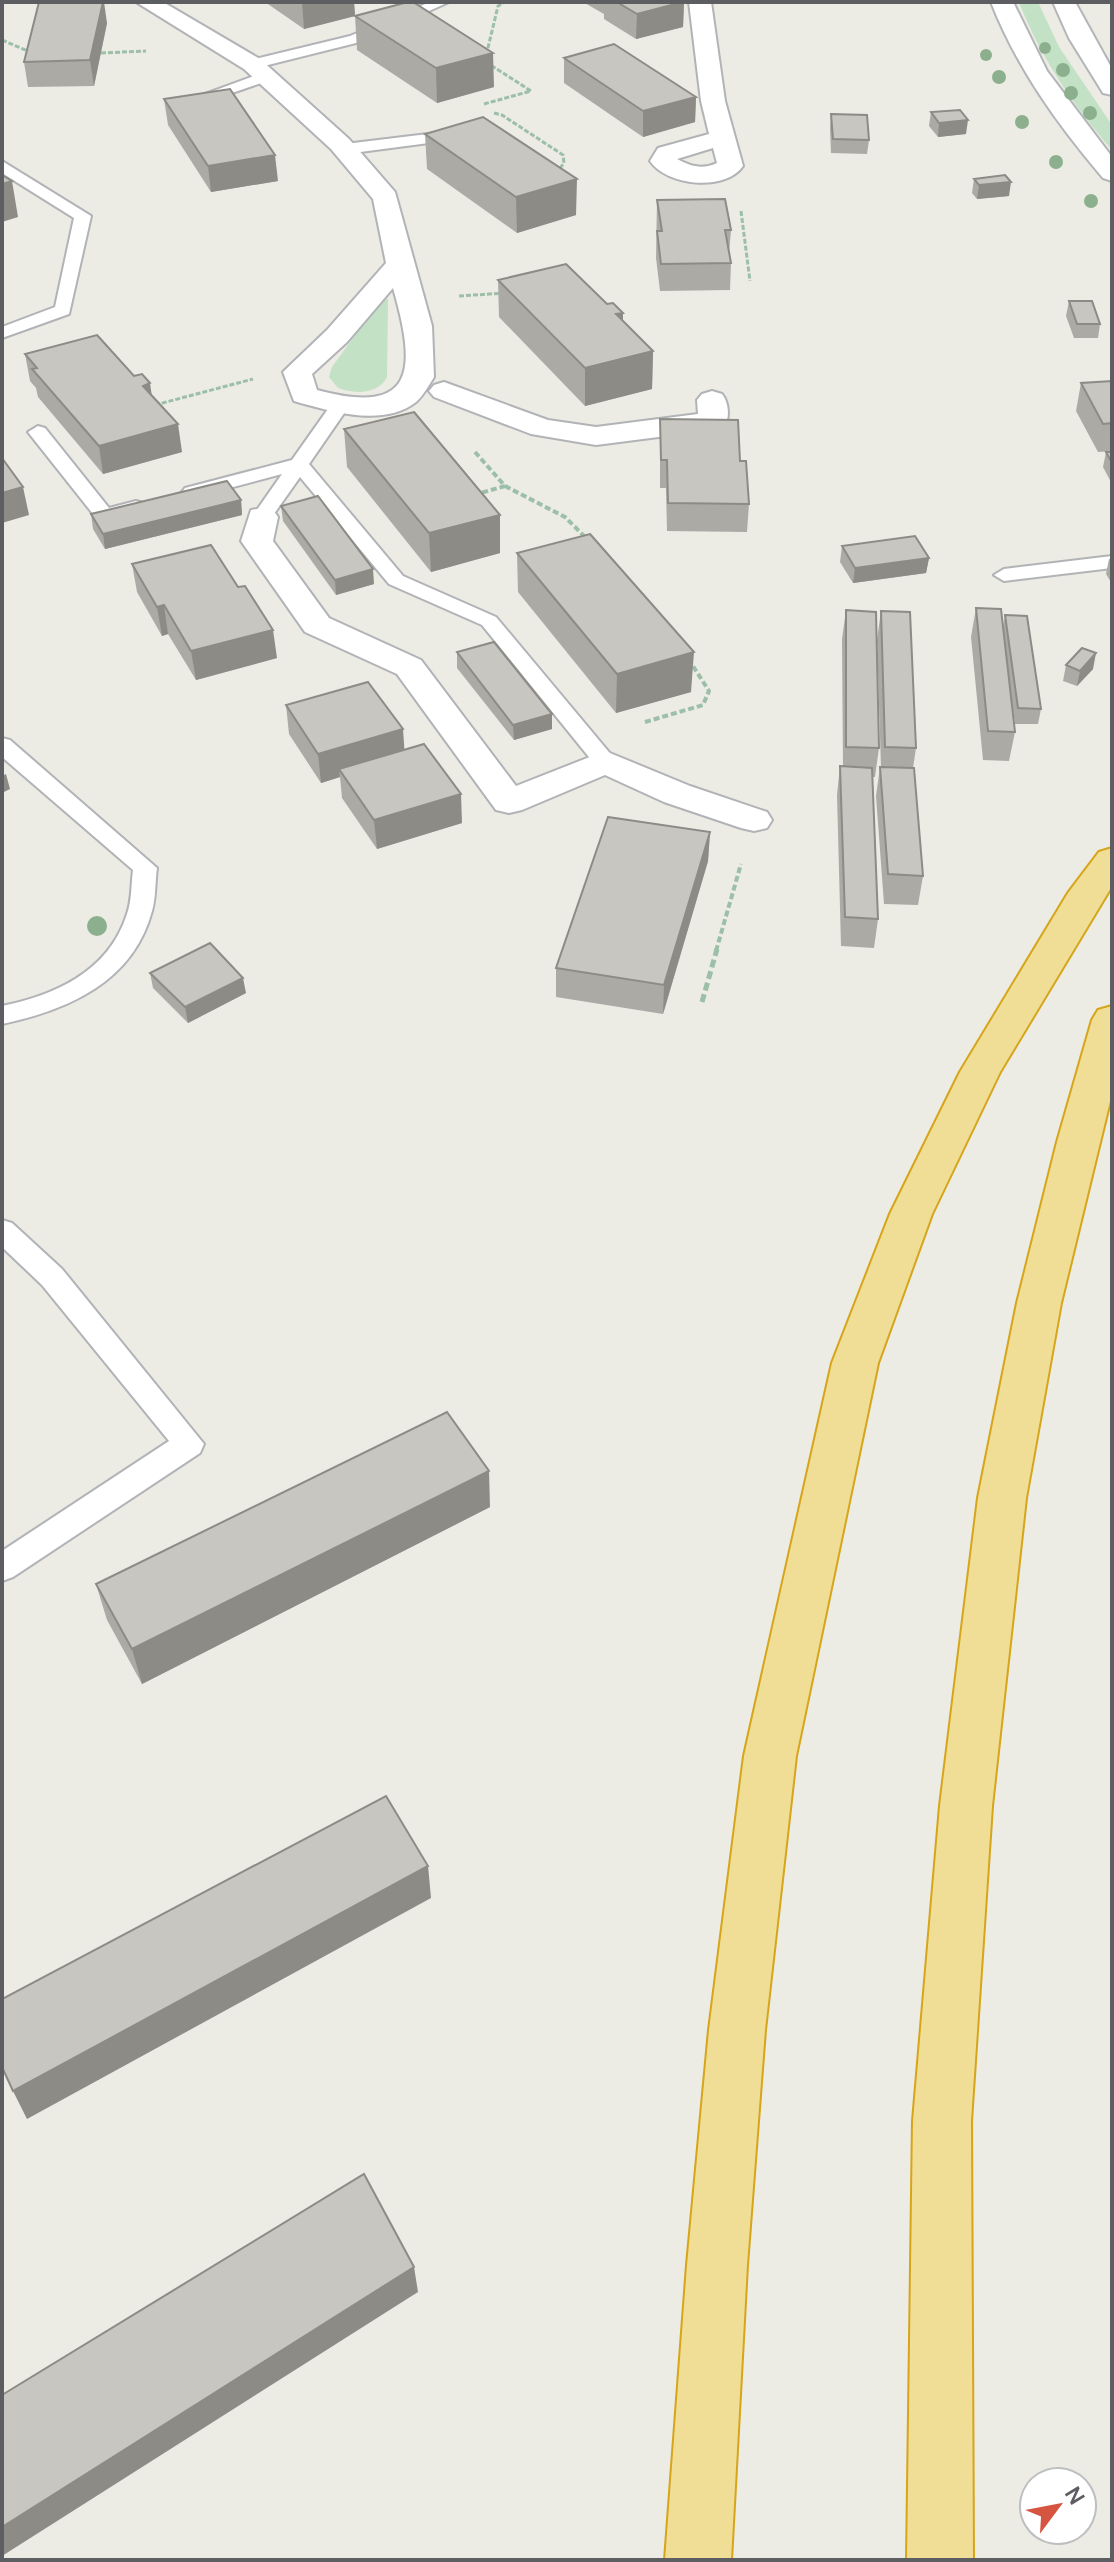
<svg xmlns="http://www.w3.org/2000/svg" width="1114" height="2562" viewBox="0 0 1114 2562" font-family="Manrope,sans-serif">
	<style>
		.green { fill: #c3e1c4 }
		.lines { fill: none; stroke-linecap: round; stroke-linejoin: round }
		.service-casing { stroke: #b1b3b7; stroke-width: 4 }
		.minor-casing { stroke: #b1b3b7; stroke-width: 4 }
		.secondary-casing { stroke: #b3b5b9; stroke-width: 4 }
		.motorway-casing { stroke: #d6a51a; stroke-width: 4 }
		.path-far2 { stroke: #9cbfa8; stroke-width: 3; stroke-dasharray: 5 2; stroke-linecap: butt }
		.path-far1 { stroke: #9cbfa8; stroke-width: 4; stroke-dasharray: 6 3; stroke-linecap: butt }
		.path { stroke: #9cbfa8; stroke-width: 5; stroke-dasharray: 8 4; stroke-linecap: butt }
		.service { fill: #fff; fill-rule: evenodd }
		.minor { fill: #fff; fill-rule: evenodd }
		.secondary { fill: #fff; fill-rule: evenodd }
		.motorway { fill: #f0de97; fill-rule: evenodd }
		.tree { fill: #8cb08d }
		.wall { fill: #acaaa5 }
		.shaded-wall { fill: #8c8b86 }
		.building { fill: #c8c6c0; stroke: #8c8b86; stroke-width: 2 }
	</style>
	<rect width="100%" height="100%" fill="#ecebe4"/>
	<g class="green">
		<path d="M1019 2H1038L1059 47 1112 125V150C1074 106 1040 57 1019 2Z"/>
		<path d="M388 299 387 377C378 395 354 394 338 388L329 377 332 367 380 301Z"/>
	</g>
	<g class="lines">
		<g class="service-casing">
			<g id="service">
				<path d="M430 2H449L360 42 252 69 244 64 247 61 350 36Z"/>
				<path d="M265 72 270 74V80L194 106 186 101Z"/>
				<path d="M461 130 467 132V138L345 154 337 149 345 144Z"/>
				<path d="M2 161 91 216 69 314 2 338V327L55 307 74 218 2 173Z"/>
				<path d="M340 400 349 406 309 464 403 576 496 617 613 757 616 762 613 767H597L482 625 389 584 300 477 269 521 262 523 252 517 282 474 192 498 182 492 185 488 292 460 333 402Z"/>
				<path d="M38 426 45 428 109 508 136 501 143 503 146 507 143 511 104 521 97 519 28 432Z"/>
				<path d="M1112 556V568L1004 581 994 575 1004 569Z"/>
				<path d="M2 738 10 740 157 868C155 882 156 897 152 911 133 982 68 1010 2 1024V1006C56 995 109 971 127 914 132 900 131 885 133 870L2 757Z"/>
				<path d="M2 1220 12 1223 62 1269 204 1444 200 1453 13 1577 2 1581V1551L169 1441 42 1285 2 1247Z"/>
			</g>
		</g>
		<g class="minor-casing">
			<g id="minor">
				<path d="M136 2H163L260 59 349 139 395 192 432 326 434 377C429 385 423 396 416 402 383 428 329 411 294 401L283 372 327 330 386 263 373 199 331 149 244 69ZM393 288C416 368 417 417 317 390L312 374 347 342Z"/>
				<path d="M689 2H711L725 101 743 166C725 192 667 186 650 161L658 148 709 134 701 101ZM713 148 717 163C702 170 690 166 677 159Z"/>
				<path d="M444 382 548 420 596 427 698 414 697 400 702 394 712 391 722 394C729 403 730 418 724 427L713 430 596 445 531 434 434 397 429 391 434 385Z"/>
				<path d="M262 508 273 510 278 517 273 541 329 618 421 660 516 786 605 751 690 786 767 812 772 820 767 828 754 831 741 828 664 802 605 775 522 810 509 813 496 810 397 674 305 632 241 541 251 510Z"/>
			</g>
		</g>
		<g class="secondary-casing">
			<g id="secondary">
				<path d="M991 2H1013L1047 71 1112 157V181L1103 178C1057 124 1017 68 991 2Z"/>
				<path d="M1053 2H1075L1112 69V95L1103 93 1100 88 1069 38Z"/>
			</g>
		</g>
		<g class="motorway-casing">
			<g id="motorway">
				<path d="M1112 848V886L1000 1072 932 1214 878 1363 796 1756 765 2030 747 2265 731 2560H665L687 2265 709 2030 744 1756 832 1363 890 1214 960 1072 1068 893 1099 852Z"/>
				<path d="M1112 1006V1093L1061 1303 1026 1498 992 1806 971 2121 973 2560H907L913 2121 940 1806 978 1498 1017 1303 1057 1142 1092 1020 1098 1010Z"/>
			</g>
		</g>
		<g class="path-far2">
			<path d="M2 40 30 52"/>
			<path d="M101 53 146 51"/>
			<path d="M484 53 487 52 498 6 505 2"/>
			<path d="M484 104 531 91 489 64"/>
			<path d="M494 113 502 115 563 155 564 163 557 172"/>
			<path d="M741 211 750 281"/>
			<path d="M459 296 505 293"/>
			<path d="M155 405 253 379"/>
		</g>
		<g class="path-far1">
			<path d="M475 452 505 486 477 494"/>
			<path d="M505 486 565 517 587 539"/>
			<path d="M645 722 703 705 709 691 691 663"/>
			<path d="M716 951 741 864"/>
		</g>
		<path class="path" d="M702 1002 717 949"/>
		<use href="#service" class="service"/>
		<use href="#minor" class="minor"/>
		<use href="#secondary" class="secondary"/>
		<use href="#motorway" class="motorway"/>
	</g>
	<g class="tree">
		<circle cx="1045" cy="48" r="6"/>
		<circle cx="986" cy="55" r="6"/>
		<circle cx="1063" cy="70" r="7"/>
		<circle cx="999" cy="77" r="7"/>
		<circle cx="1071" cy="93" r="7"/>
		<circle cx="1090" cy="113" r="7"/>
		<circle cx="1022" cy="122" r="7"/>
		<circle cx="1056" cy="162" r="7"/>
		<circle cx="1091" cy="201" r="7"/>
		<circle cx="97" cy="926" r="10"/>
	</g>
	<g class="wall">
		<path d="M265 2H354L355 16 494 87 437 103 357 50 355 16 304 29Z"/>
		<path d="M583 2H684L683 27 636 39 604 19V14Z"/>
		<path d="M107 23 94 86 28 87 24 62Z"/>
		<path d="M564 58 696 97 695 122 643 137 564 83Z"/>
		<path d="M164 99 278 181 211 192 168 125Z"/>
		<path d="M931 112 966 134 938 137 929 126Z"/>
		<path d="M831 114 869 140 867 154 831 153 830 128Z"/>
		<path d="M425 134 576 215 517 233 427 169Z"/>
		<path d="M974 179 1009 196 977 199 972 193Z"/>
		<path d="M657 200 731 230 729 253 731 263 730 290 660 291 656 258Z"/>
		<path d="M498 280 607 304 623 313V321L653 351 652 389 585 406 499 317Z"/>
		<path d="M1069 301 1100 324 1098 338H1074L1066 316Z"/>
		<path d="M25 354 152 396 182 452 103 474 38 397 36 388 30 381Z"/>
		<path d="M1112 381V451L1098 452 1076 411 1081 383Z"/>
		<path d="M660 419 740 461 749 504 747 532 667 531 666 488H660Z"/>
		<path d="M344 429 500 553 431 572 347 467Z"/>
		<path d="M1106 452H1112V484L1103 467Z"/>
		<path d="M241 500 242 515 105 549 93 529 91 514Z"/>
		<path d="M281 506 374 584 336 595 283 521Z"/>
		<path d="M842 546 929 558 926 573 853 583 840 562Z"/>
		<path d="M517 553 691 692 616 713 518 592Z"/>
		<path d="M1109 559H1112V584L1106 574Z"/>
		<path d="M132 564 277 658 196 680 168 634 162 636 137 592Z"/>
		<path d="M976 608 1003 628 1005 615 1041 709 1038 724H1015L1008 674 1015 732 1009 761 983 760 971 637Z"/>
		<path d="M846 610 879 748 875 777H872L878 919 874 948 841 946 837 795 840 766H843L842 639Z"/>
		<path d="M881 611 916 748 913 768 923 876 918 905 884 904 876 796 880 767H881L877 640Z"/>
		<path d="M457 652 552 714V729L514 740 457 668Z"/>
		<path d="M1066 665 1093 669 1077 686 1063 681Z"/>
		<path d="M286 705 404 749 462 823 377 849 342 798 340 777 321 783 289 734Z"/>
		<path d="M710 832 708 861 663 1014 556 997V968Z"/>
		<path d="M150 973 246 993 188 1023 153 988Z"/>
		<path d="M490 1507 142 1684 107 1620 96 1584Z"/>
	</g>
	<g class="shaded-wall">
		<path d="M103 2H104L107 23 94 86 90 60Z"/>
		<path d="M302 2H354L355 16 304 29Z"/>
		<path d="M684 2 683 27 636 39 637 14Z"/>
		<path d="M493 53 494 87 437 103 436 68Z"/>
		<path d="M696 97 695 122 643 137V111Z"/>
		<path d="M968 120 966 134 938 137 939 123Z"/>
		<path d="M275 155 278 181 211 192 208 166Z"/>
		<path d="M577 179 576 215 517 233 516 197Z"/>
		<path d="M12 181 18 217 2 222V184Z"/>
		<path d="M1011 182 1009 196 977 199 979 185Z"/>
		<path d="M623 313 622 350 616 314Z"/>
		<path d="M653 351 652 389 585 406V368Z"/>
		<path d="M150 383 154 411 143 386Z"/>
		<path d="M178 424 182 452 103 474 99 446Z"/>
		<path d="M23 487 29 515 2 523V493Z"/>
		<path d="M241 500 242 515 105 549 103 534Z"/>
		<path d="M500 515V553L431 572 429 533Z"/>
		<path d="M929 558 926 573 853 583 855 568Z"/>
		<path d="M373 569 374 584 336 595 335 580Z"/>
		<path d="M164 605 168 634 162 636 157 607Z"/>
		<path d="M273 630 277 658 196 680 191 651Z"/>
		<path d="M694 652 691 692 616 713 617 674Z"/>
		<path d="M1096 653 1093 669 1077 686 1080 671Z"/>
		<path d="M552 714V729L514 740 513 725Z"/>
		<path d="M403 729 405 758 339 769 340 777 321 783 318 754Z"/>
		<path d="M6 774 10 789 2 793V776Z"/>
		<path d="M461 794 462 823 377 849 374 820Z"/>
		<path d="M710 832 708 861 663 1014 664 985Z"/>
		<path d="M243 978 246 993 188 1023 185 1007Z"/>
		<path d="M489 1471 490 1507 142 1684 132 1649Z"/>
		<path d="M428 1866 431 1898 27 2119 13 2091Z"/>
		<path d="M414 2267 418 2292 2 2556V2527Z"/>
	</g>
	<g class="building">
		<path d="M39 2H103L90 60 24 62Z"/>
		<path d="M408 2H413L493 53 436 68 355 16Z"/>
		<path d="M617 2H683L637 14Z"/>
		<path d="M614 44 696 97 643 111 564 58Z"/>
		<path d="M230 89 275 155 208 166 164 99Z"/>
		<path d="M960 110 968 120 939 123 931 112Z"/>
		<path d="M831 114 867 115 869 140 833 139Z"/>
		<path d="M483 117 577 179 516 197 425 134Z"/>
		<path d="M2 175 12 181 2 184Z"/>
		<path d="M1005 175 1011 182 979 185 974 179Z"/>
		<path d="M725 199 731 230H725L731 263 661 264 657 231H662L657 200Z"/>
		<path d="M566 264 607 304 613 303 623 313 616 314 653 351 585 368 498 280Z"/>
		<path d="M1069 301H1092L1100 324H1077Z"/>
		<path d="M97 335 134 376 142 374 150 383 143 386 178 424 99 446 32 369 37 368 25 354Z"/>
		<path d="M1112 381V423L1103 424 1081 383Z"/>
		<path d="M414 412 500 515 429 533 344 429Z"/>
		<path d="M660 419 738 420 740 461H746L749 504 668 503 667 460H661Z"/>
		<path d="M1106 452H1112V463Z"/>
		<path d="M2 458 23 487 2 493Z"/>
		<path d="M227 481 241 500 103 534 91 514Z"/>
		<path d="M318 496 373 569 335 580 281 506Z"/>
		<path d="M590 534 694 652 617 674 517 553Z"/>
		<path d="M915 536 929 558 855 568 842 546Z"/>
		<path d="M211 545 238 587 245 586 273 630 191 651 164 605 157 607 132 564Z"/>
		<path d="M976 608 1001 609 1015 732 988 731Z"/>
		<path d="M846 610 876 612 879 748 846 747Z"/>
		<path d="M881 611 910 612 916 748 885 747Z"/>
		<path d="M1005 615 1027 616 1041 709 1018 708Z"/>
		<path d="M494 642 552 714 513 725 457 652Z"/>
		<path d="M1082 648 1096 653 1080 671 1066 665Z"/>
		<path d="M368 682 403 729 318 754 286 705Z"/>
		<path d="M424 744 461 794 374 820 339 769Z"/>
		<path d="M840 766 872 768 878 919 845 917Z"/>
		<path d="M880 767 914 768 923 876 888 874Z"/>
		<path d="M608 817 710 832 664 985 556 968Z"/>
		<path d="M210 943 243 978 185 1007 150 973Z"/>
		<path d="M447 1412 489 1471 132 1649 96 1584Z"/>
		<path d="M386 1796 428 1866 13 2091 2 2067V1999Z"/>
		<path d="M364 2174 414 2267 2 2527V2395Z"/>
	</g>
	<rect width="1114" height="2562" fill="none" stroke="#5c5e62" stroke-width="8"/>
	<g transform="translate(1058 2506) rotate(58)"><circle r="38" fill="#ffffff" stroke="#bebfc0" stroke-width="2"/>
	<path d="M0-6L14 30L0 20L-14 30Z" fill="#d55541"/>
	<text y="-12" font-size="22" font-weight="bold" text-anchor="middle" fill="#5c5e62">N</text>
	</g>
</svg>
